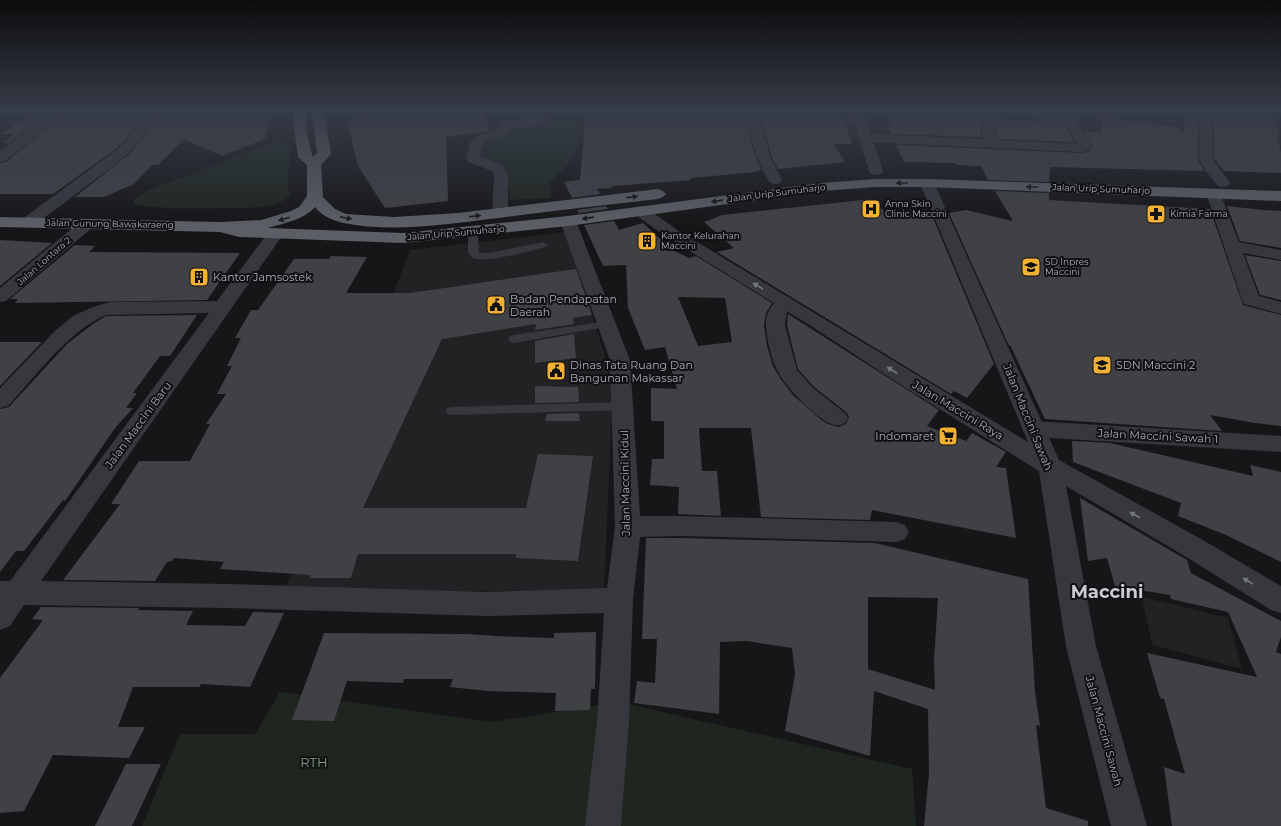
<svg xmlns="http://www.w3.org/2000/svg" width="1281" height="826" viewBox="0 0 1281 826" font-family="Montserrat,sans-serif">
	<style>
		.built { fill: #222225 }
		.green { fill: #1e261f }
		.building { fill: #404145; fill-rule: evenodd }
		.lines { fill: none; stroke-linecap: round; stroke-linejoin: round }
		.service { fill: #37383d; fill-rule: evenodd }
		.minor { fill: #37383d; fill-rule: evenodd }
		.tertiary { fill: #37383d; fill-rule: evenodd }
		.trunk { fill: #5b5e65; fill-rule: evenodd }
		.oneway { fill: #18191b }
		.oneway2 { fill: #757881 }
		.labels { text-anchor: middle; stroke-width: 4; stroke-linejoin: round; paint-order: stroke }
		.far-street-label { font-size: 9px; fill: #a8adb8; stroke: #111113 }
		.far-poi-label { font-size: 9px; fill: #a8adb8; stroke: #111113; text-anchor: start }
		.poi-label { font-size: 11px; fill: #a8adb8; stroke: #111113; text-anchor: start }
		.street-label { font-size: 11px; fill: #a8adb8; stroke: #111113 }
		.near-park-label { font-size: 13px; fill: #7fa381; stroke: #111113 }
		.near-district-label { font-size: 18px; font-weight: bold; fill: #c9ccd4; stroke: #111113 }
	</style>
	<rect width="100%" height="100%" fill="#161618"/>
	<g class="built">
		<path d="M566 232 613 381 604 592 285 590 381 356 374 344 410 250Z"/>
		<path d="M1142 597 1228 618 1242 669 1152 645Z"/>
	</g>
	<g class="green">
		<path d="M565 122 579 123 580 128 577 135 580 143 574 158 550 182 551 198 510 200C512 177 493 170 477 158L480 143 502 136 515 127Z"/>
		<path d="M276 142H284L290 146 288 186 290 194C286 199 282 202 275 204 259 209 240 208 223 208 194 208 163 210 134 204V199L148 190Z"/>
		<path d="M280 692 491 722 619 702 912 769 916 826H142L180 734H255Z"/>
	</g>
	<g class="building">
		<path d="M36 111H53L9 143H4L14 134H0Z"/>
		<path d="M69 111H144L134 130 116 149 53 194H0V163L6 162Z"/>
		<path d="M159 111H190L192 115 222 112 223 111H271L265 139 222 156 184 139 158 165H152L134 184 104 197H75L128 155 146 135Z"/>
		<path d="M404 111H482L490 131 446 137 448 201 385 208 358 166 347 120Z"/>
		<path d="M586 111H745L753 149 761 170 756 171 757 172 691 178V180L612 186V188L597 189 600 194 572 198 564 182 580 180Z"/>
		<path d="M760 111H838L843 123H845L852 144H834L845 162 778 169 771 155Z"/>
		<path d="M886 111H938L980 114 981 137 891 134 887 125H892Z"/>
		<path d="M1034 111H1057L1074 142 997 139 995 119 1043 122Z"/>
		<path d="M1186 111H1193L1198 127V159L1204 171 1050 167 1049 182 988 180 981 166 956 165 955 163 904 162 896 145 1082 153 1088 152 1092 146 1084 131 1101 133 1102 117 1180 128 1184 132Z"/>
		<path d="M1207 111H1270L1280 133 1276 132 1281 153V173L1224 171 1214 158V127Z"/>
		<path d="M995 191 1049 193V200L1210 209 1243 305 1281 315V426L1255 423 1210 415 1222 431 1045 419 1010 345 1009 346 949 213 966 210 1013 221Z"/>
		<path d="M872 199 884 211 931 213 994 364 967 398 954 391 951 394 717 252 734 248 704 222 722 215Z"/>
		<path d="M606 206 608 209 579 213 577 210Z"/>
		<path d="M1227 206 1263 210 1281 211V248L1240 241Z"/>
		<path d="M614 221 619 230 643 223 672 250 689 258 696 256 772 303 766 313 764 325 767 346 773 366 780 378 793 395 820 419 828 424 838 427 846 424 849 417 846 412 814 387 798 369 787 325 788 314 939 410 927 426 966 441 972 433 1006 452 996 467 1006 468 1016 538 872 510 870 520 761 517 751 428H699L702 471H717L721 516 678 514 679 487 650 485 652 459H664V421H651V388L677 389 665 347 645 350 628 308 626 265 603 266 584 225ZM678 297 725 298 732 342 698 346Z"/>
		<path d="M0 240 52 243 0 286Z"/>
		<path d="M75 245 95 246 89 252 240 253 207 300 15 303 18 299H10Z"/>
		<path d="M1245 255 1281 261V300L1260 295Z"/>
		<path d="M331 256 367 257 346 293H410L576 269 592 315 573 318 574 324 535 330 536 324 442 339 363 508H526L538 454 593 456 578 561 516 558V554H358L351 578H310L311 575 220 569 224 562 174 558 172 561 167 562 155 581 63 580 120 504H111L139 461H190L210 424H206L226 394H217L232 366H227L241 338H235L251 310H258L294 259H329Z"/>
		<path d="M197 315 170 356H160L133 393H137L126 408H133L115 428 65 501 63 500 24 551H16L0 572V409L9 407 67 344 93 324 106 316Z"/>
		<path d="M574 334 576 358 535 363V341Z"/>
		<path d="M0 342H42L0 386Z"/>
		<path d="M535 386 578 387 579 402 535 403Z"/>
		<path d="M579 413 580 421H545L547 414Z"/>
		<path d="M1072 441 1110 443 1253 476 1250 465 1281 472V562L1226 535 1178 516 1181 503 1073 462Z"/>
		<path d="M1080 498 1187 560 1191 573 1281 621V637L1276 652 1281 654V826H1172L1164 767 1185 774 1164 699 1160 698 1147 653 1257 677 1228 612 1171 599 1170 595 1115 586 1107 558 1088 561Z"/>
		<path d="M646 538H681L875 543 1028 579 1035 692 1040 726 1036 725 1046 808 1088 821V826H924L929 773 928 709 874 691 870 756 785 731 795 674 792 648 746 641 720 642 719 714 634 703 637 681 655 683 657 639H642ZM868 597 938 598 934 660 935 690 868 669Z"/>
		<path d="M41 607 139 608 138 610 193 611 186 625 245 626 253 612 284 613 250 687 201 684 200 687H133L118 727H145L129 758 53 755 24 811 0 813V678L43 620 32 619Z"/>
		<path d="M596 632 595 689H591L590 710 555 711 556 693 488 691 450 687 453 679H404L403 683 347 681 334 721 292 720 324 633 466 634 496 636 554 638V633Z"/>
		<path d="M126 764H161L132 826H95Z"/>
	</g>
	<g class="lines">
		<g class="service">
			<path d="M473 229 478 232 479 253H489L543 242 548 245 543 248C523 252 492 263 472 258L468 252V232Z"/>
			<path d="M607 321 611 322 613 324 611 326 514 343 510 342 508 339 510 336 514 335Z"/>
			<path d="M623 402 628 403 629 406 628 409 623 410 452 415 447 414 446 411 447 408 452 407Z"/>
		</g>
		<g class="minor">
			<path d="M55 111H68L5 161 0 162V151Z"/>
			<path d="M146 111H158C143 146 115 165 85 187 68 200 51 213 34 225L28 227 22 225 20 222 22 219 117 150 135 131Z"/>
			<path d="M531 111H543L546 121 544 124 513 128C504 141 493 136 483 143L480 157 501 164 506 171 508 176V213L506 216 500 218 494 216 492 213 494 176 492 171 468 162 466 159 470 143 475 137C487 131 495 135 504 122L533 118Z"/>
			<path d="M746 111H758L770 156 782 180 780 183 775 184 770 183C755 161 751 137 746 111Z"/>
			<path d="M981 111H993L996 140 1077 144 1058 111H1070L1091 145 1087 151 1082 152 866 142 861 141 859 138 861 135 866 134 983 139Z"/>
			<path d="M1194 111H1206L1212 127 1213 159 1230 183 1228 186 1223 187 1218 186 1205 170 1199 159 1200 127Z"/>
			<path d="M1213 189 1218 190 1220 193 1239 242 1281 250V260L1243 253 1259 296 1281 302V314L1244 304 1242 300 1206 193 1208 190Z"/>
			<path d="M568 216 574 218 576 221 630 360 640 516H681L896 522 905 525 909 532 905 539 896 542 681 536 640 537 633 600 629 721 621 826H585L597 721 604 613 487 616 228 608 24 605 10 626 0 630V581H10L209 313 106 315C68 331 36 376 8 406L0 408V388L56 330 73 316 93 307 110 302 217 301 270 230 276 228 282 230 284 233 41 581 228 584 487 592 607 588 615 527 610 360 560 221 562 218Z"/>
			<path d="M87 219 93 221 95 224 93 227 6 301 0 302V288L81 221Z"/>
			<path d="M784 296 791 298 793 302 787 312 785 325 797 370 813 388 845 413 848 418 845 423C842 424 839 426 836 425 819 424 784 385 777 370 771 359 765 332 766 320 767 311 773 305 777 298Z"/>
			<path d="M1034 421 1281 436V452L1034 437 1026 435 1023 429 1026 423Z"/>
		</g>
		<g class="tertiary">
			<path d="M851 111H863L883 171 881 174 876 175 871 174 869 171Z"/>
			<path d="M927 179 932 180 934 183 1059 460 1201 539 1281 586V613L1271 610 1183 555 1066 486 1096 646 1147 826H1111L1066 646 1039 471 898 383 811 326 667 237 634 214 632 211 634 208 640 206 646 208 679 231 1028 442 920 183 922 180Z"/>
		</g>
		<path class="trunk" d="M294 111H306V128L312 155 313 157 317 153 312 111H324L331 154 321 165 323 197 335 209 346 214 394 217 458 213 658 189 663 191 666 194 663 197 658 199C605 205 551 211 498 218 448 224 393 233 343 223 332 220 322 216 315 207 304 220 284 223 268 228L403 233 568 216 821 183 875 179H927L1281 191V201L927 187H875L821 191 568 226 403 243 239 237 220 232 0 227V217L220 222 261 220 291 211 299 207 307 196V165L298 157 294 128Z"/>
	</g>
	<defs><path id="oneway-solid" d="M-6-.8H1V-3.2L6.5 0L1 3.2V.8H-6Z"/></defs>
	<g class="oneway">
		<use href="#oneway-solid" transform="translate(902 183) rotate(180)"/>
		<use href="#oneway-solid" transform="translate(1032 187) rotate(-178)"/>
		<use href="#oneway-solid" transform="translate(632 197) rotate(-7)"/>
		<use href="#oneway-solid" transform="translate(717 201) rotate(172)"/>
		<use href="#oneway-solid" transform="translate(475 216) rotate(-7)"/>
		<use href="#oneway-solid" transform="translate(346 218) rotate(12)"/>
		<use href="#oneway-solid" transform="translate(588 218) rotate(172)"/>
		<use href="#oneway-solid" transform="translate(284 219) rotate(162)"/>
	</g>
	<g class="oneway2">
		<use href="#oneway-solid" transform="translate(758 286) rotate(-149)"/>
		<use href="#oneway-solid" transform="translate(892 370) rotate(-147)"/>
		<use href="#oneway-solid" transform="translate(1135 515) rotate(-151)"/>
		<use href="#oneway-solid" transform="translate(1248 581) rotate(-149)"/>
	</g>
	<linearGradient id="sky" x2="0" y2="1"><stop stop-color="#0c0c0d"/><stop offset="0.49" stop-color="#363c48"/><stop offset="1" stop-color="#363c48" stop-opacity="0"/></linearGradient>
	<rect width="1281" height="226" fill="url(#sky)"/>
	<defs>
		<g id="hospital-square" transform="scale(1)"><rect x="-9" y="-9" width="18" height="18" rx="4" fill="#f2b134" stroke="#111113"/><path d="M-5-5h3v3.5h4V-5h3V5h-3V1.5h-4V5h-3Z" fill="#111"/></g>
		<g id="pharmacy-square" transform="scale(1)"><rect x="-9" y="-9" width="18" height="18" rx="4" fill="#f2b134" stroke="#111113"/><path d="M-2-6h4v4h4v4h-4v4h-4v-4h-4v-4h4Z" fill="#111"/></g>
		<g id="building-square" transform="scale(1)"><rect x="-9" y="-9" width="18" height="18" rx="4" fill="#f2b134" stroke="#111113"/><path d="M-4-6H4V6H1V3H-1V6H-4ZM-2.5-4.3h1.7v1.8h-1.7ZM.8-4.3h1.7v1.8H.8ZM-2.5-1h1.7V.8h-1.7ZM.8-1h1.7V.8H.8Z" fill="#111"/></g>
		<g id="school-square" transform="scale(1)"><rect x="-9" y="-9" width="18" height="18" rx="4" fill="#f2b134" stroke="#111113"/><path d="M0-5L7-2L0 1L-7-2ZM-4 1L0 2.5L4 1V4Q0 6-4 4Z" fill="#111"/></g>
		<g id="civic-square" transform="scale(1)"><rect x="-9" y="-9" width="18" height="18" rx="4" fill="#f2b134" stroke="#111113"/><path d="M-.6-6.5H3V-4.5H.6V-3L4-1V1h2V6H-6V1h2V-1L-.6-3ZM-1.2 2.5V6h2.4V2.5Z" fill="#111"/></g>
		<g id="supermarket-square" transform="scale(1)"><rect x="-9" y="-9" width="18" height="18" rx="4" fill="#f2b134" stroke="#111113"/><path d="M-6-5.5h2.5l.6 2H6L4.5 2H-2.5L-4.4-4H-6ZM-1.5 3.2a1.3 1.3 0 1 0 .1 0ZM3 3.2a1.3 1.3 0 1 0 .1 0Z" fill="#111"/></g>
	</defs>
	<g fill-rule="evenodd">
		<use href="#hospital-square" x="871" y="209"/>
		<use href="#pharmacy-square" x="1156" y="214"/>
		<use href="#building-square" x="647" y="241"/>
		<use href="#school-square" x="1031" y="267"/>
		<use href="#building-square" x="199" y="277"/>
		<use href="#civic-square" x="496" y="305"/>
		<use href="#school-square" x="1102" y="365"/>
		<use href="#civic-square" x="556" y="371"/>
		<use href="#supermarket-square" x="948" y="436"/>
	</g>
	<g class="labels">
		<g class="far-street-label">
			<text transform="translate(1101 189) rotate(2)" y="3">Jalan Urip Sumuharjo</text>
			<text transform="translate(777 193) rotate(-7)" y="3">Jalan Urip Sumuharjo</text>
			<text transform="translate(110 224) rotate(1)" y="3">Jalan Gunung Bawakaraeng</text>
			<text transform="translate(456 233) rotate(-5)" y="3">Jalan Urip Sumuharjo</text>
			<text transform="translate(44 261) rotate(-41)" y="3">Jalan Lontara 2</text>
		</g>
		<g class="far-poi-label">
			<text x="885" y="207">Anna Skin<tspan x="885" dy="10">Clinic Maccini</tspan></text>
			<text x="1170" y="217">Kimia Farma</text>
			<text x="661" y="239">Kantor Kelurahan<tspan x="661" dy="10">Maccini</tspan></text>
			<text x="1045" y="265">SD Inpres<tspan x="1045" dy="10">Maccini</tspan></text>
		</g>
		<g class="poi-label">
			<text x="213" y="281">Kantor Jamsostek</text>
			<text x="510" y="303">Badan Pendapatan<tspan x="510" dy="13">Daerah</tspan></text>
			<text x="570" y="369">Dinas Tata Ruang Dan<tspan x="570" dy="13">Bangunan Makassar</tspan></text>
			<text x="1116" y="369">SDN Maccini 2</text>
			<text x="934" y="440" text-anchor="end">Indomaret</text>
		</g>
		<g class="street-label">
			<text transform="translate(958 410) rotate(31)" y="4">Jalan Maccini Raya</text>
			<text transform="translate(1028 417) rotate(68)" y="4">Jalan Maccini Sawah</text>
			<text transform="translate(138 425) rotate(-54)" y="4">Jalan Maccini Baru</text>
			<text transform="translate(1158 436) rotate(3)" y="4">Jalan Maccini Sawah 1</text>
			<text transform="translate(625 483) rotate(-91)" y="4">Jalan Maccini Kidul</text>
			<text transform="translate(1104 731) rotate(75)" y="4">Jalan Maccini Sawah</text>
		</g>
		<g class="near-park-label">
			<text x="314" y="767">RTH</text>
		</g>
		<g class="near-district-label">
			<text x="1107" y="598">Maccini</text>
		</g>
	</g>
</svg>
